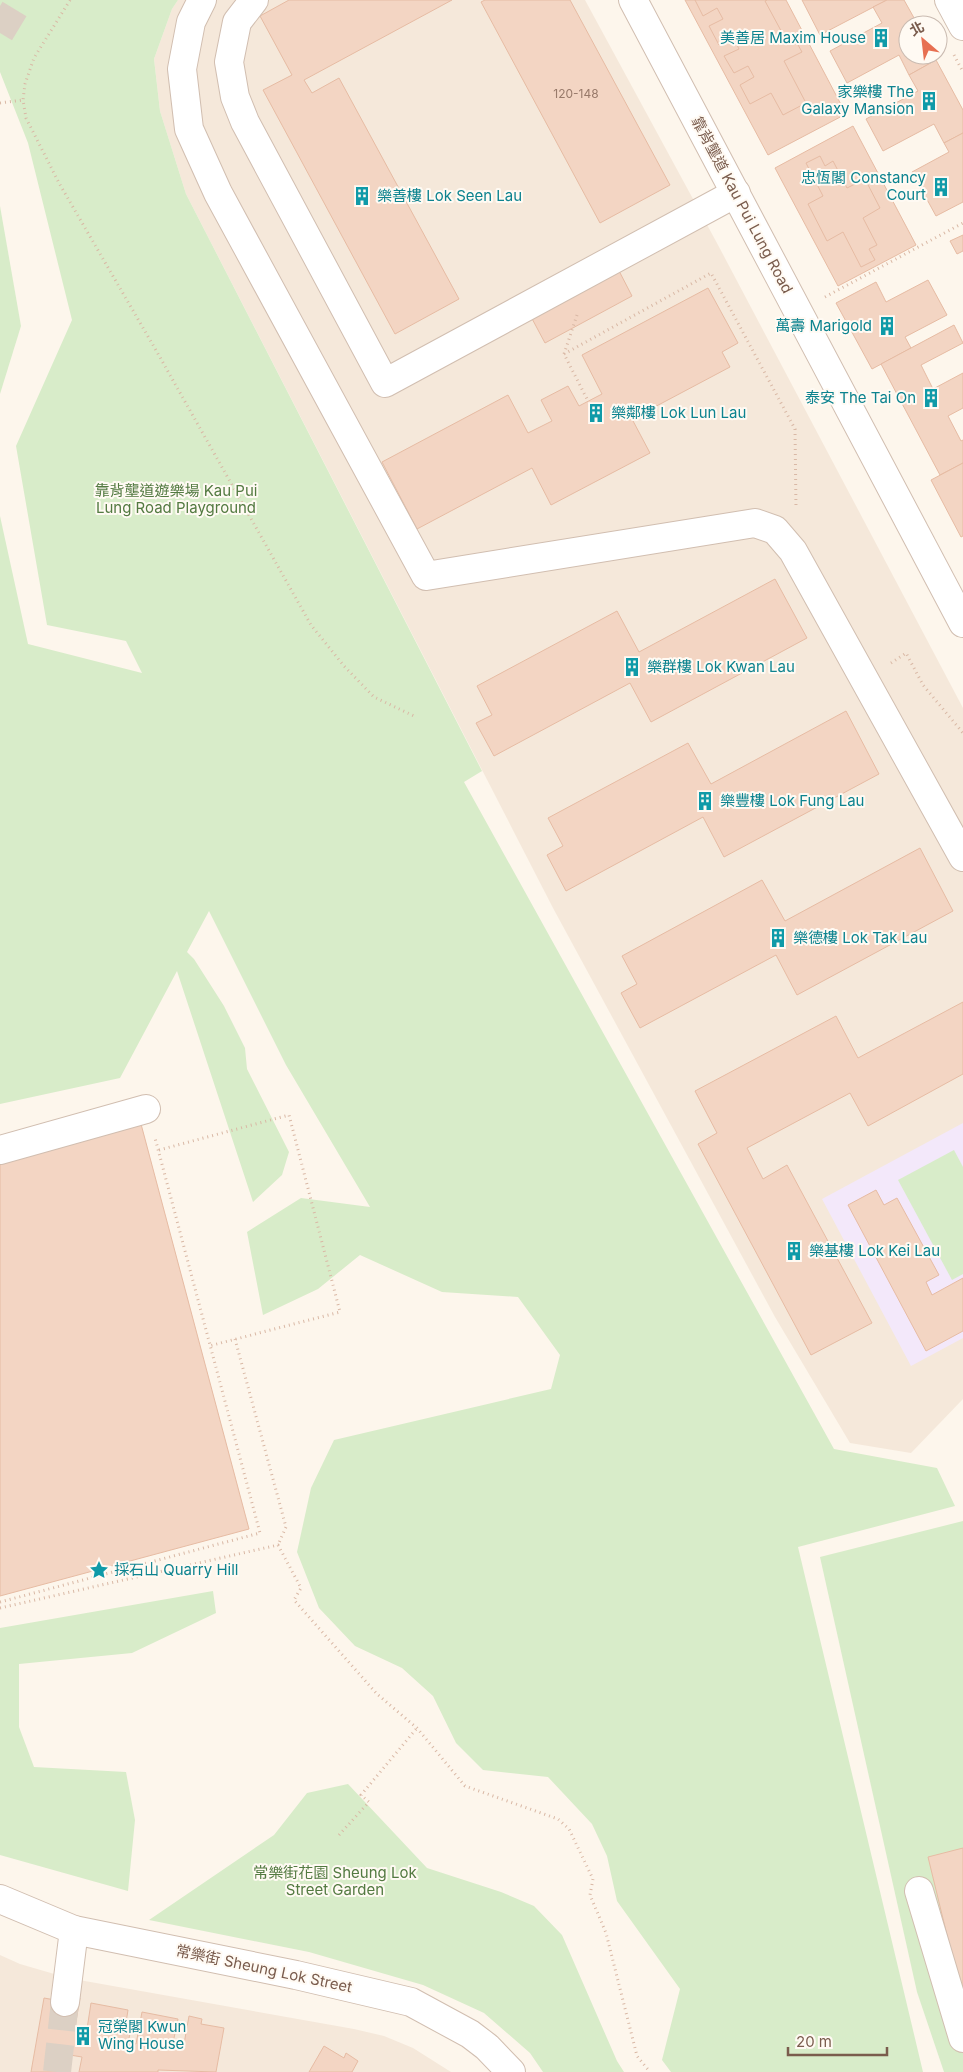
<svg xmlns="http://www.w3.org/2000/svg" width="963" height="2072" viewBox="0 0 963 2072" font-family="Inter,'Noto Sans TC',sans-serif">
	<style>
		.residential { fill: #f5e8da }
		.education { fill: #f3e8fa }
		.green { fill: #d8ecc9 }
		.building { fill: #f3d5c3; stroke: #e6bba3 }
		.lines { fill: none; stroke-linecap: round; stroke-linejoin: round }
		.minor-tunnel { stroke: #dcd0c4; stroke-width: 28; stroke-dasharray: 28 14; stroke-linecap: butt }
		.highway-tunnel { stroke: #dcd0c4; stroke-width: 28; stroke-dasharray: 28 14; stroke-linecap: butt }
		.minor-casing { stroke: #d1beb0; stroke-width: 30 }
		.path { stroke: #d9b8a5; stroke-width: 3; stroke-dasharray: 1 4; stroke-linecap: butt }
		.minor { stroke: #fff; stroke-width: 28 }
		.labels { text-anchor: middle; stroke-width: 4; stroke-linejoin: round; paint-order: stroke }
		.number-label { font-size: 12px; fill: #987a6a }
		.culture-label { font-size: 15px; fill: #0d838f; stroke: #fffaf3; text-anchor: start }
		.street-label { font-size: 15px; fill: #7a5c4d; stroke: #fffaf3 }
		.park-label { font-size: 15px; fill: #537a41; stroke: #fffaf3 }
	</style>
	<rect width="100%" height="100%" fill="#fdf6ec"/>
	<g class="residential">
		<path d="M178 0H585L718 245 963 708V1399L911 1453 850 1443 775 1317 553 908 186 194 160 111 154 59 172 9Z"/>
		<path d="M0 1955 20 1964 68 1978 354 2029 384 2036 413 2048 451 2072H0Z"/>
	</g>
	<path class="education" d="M963 1123V1338L911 1366 822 1199Z"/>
	<g class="green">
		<path d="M0 0H178L172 9 154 59 160 111 186 194 482 771 464 782 834 1449 937 1468 955 1506 798 1547 923 2072H671L662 2060 680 1989 617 1901 607 1856 592 1824 548 1777 483 1770 456 1743 433 1696 402 1668 355 1646 319 1608 297 1552 311 1488 334 1440 551 1389 560 1355 518 1297 442 1292 360 1255 318 1289 263 1315 247 1232 301 1198 370 1207 286 1065 209 911 187 952 194 959 224 1006 245 1048 247 1069 289 1152 282 1175 253 1202 177 971 120 1078 0 1104V516L28 644 142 673 126 641 47 625 16 446 72 320 28 143 0 72Z"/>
		<path d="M0 206 21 326 0 394Z"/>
		<path d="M954 1150 963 1167V1274L952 1280 898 1180Z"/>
		<path d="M963 1521V2072H944L917 1992 820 1557Z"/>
		<path d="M213 1591 216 1613 132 1653 19 1664V1727L34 1767 126 1772 135 1820 128 1891 0 1855V1628Z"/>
		<path d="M348 1784 427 1868 501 1892 534 1906 562 1935 617 2061 624 2072H543L530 2053 484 2013 423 1985 309 1952 149 1920 274 1835 307 1793Z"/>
	</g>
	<g class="building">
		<path d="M289 0H452L304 80 312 93 339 78 459 299 395 334 263 90 292 75 260 16Z"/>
		<path d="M485 0H570L670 185 600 223 481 2Z"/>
		<path d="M685 0H786L846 114 768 155Z"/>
		<path d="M695 0H767L765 1 786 40 793 36 802 52 784 61 806 103 783 115 771 93 750 104 740 85 754 77 748 66 734 73 724 56 739 49 733 37 719 45 709 26 723 19 717 8 703 16Z"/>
		<path d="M802 0H887L820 35Z"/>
		<path d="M887 0H904L918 25H908V55H934L936 60 909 75 899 55 847 83 830 51 882 23 873 7Z"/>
		<path d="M936 60 963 110V133L944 143 934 124 883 151 866 119 918 91 909 75Z"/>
		<path d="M853 126 916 245 838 286 775 168Z"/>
		<path d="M963 133V202L936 216 912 172 949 152 944 143Z"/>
		<path d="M820 156 825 166 833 161 847 188 865 179 880 208 863 218 877 245 869 249 875 260 861 267 843 232 827 241 808 204 823 196 806 163Z"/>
		<path d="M963 235V251L957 254 950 241Z"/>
		<path d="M617 267 632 296 545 343 529 313Z"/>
		<path d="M928 280 947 315 905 337 911 348 872 369 836 303 876 282 886 302Z"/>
		<path d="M708 288 738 343 722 352 730 367 632 419 650 453 551 505 532 468 417 529 382 462 508 395 528 433 552 421 541 400 568 386 579 406 602 394 582 355Z"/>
		<path d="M954 325 963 343 921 365 933 389 963 373V408L948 416 961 441 963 440V463L940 475 881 364Z"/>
		<path d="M963 463V536L961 537 931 480Z"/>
		<path d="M775 579 807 638 651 722 630 683 494 756 476 723 492 715 477 686 617 611 639 652Z"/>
		<path d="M846 711 879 774 724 857 703 817 566 891 547 855 563 846 548 818 688 743 711 784Z"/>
		<path d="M920 848 953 911 797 995 776 955 640 1028 621 993 637 984 622 956 762 880 785 921Z"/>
		<path d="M963 1002V1074L868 1126 850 1093 747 1148 763 1179 787 1165 872 1323 811 1355 698 1144 717 1133 695 1091 836 1016 858 1058Z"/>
		<path d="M141 1124 249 1529 0 1596V1162Z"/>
		<path d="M876 1190 884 1205 897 1198 939 1275 926 1282 932 1295 963 1278V1331L926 1351 848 1205Z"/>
		<path d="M963 1848V2001L928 1857Z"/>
		<path d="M68 1996 80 1998 75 2027 87 2029 91 2003 128 2010 125 2029 131 2030 128 2042 136 2044 142 2012 178 2019 173 2043 184 2044 189 2016 202 2019 201 2024 224 2028 216 2072 158 2070V2072H79L82 2057 70 2055 67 2072H31L44 1998 66 2002Z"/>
		<path d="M324 2046 344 2058 346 2053 358 2061 352 2072H309Z"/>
	</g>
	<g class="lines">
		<path class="minor-tunnel" d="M57 2072 65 2002"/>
		<path class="highway-tunnel" d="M0 33 20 0"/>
		<g class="minor-casing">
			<g id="minor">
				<path d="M202 0 191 22 182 69 189 129 218 193 426 576 755 523 775 530 793 551 963 857"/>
				<path d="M254 0 237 22 229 62 235 97 245 122 385 383 736 193"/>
				<path d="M633 0 963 623"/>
				<path d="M949 0 963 26"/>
				<path d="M0 1150 146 1109"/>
				<path d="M919 1891 963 2038"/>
				<path d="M0 1899 74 1930 296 1975 411 2002 470 2034 487 2047 511 2072"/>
				<path d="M65 2002 74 1930"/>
			</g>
		</g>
		<g class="path">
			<path d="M70 0 34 58 25 84 23 100 26 118 59 183 157 352 311 625 344 666 374 697 414 716"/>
			<path d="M954 55 963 72"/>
			<path d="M0 103 23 100"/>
			<path d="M825 297 963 223"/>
			<path d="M577 315 564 354 588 401"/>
			<path d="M564 354 711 273 795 429 796 509"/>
			<path d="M891 663 906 653 923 685 963 733"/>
			<path d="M159 1150 289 1115 340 1312 209 1346"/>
			<path d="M235 1339 286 1527 278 1545"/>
			<path d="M0 1602 260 1533 155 1138"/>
			<path d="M0 1608 278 1545 301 1588 294 1600 377 1694 417 1728 465 1786 558 1819 569 1829 593 1879 590 1895 606 1933 637 2056 650 2072"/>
			<path d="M339 1835 369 1802 361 1795 417 1728"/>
		</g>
		<use href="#minor" class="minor"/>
	</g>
	<defs>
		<g id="building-bare" transform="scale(1.5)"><path d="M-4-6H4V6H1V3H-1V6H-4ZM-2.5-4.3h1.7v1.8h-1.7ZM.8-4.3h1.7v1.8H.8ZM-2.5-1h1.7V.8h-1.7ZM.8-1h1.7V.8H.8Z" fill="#0f9aa8" stroke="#fffaf3" stroke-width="2.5" paint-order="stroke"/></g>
		<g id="sight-bare" transform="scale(1.5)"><path d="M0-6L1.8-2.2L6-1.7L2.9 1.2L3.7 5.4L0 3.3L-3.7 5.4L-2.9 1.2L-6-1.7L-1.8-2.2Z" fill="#0f9aa8" stroke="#fffaf3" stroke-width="2.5" paint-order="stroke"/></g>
	</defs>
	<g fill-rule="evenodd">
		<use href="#building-bare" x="881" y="38"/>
		<use href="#building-bare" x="929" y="101"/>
		<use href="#building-bare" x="941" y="187"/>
		<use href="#building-bare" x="362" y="196"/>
		<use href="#building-bare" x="887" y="326"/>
		<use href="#building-bare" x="931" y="398"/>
		<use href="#building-bare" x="596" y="413"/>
		<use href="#building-bare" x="632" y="667"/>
		<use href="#building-bare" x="705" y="801"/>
		<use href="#building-bare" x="778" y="938"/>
		<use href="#building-bare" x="794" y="1251"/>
		<use href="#sight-bare" x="99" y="1570"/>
		<use href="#building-bare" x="83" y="2036"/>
	</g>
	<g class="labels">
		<g class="number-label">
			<text x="576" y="98">120-148</text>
		</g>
		<g class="culture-label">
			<text x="866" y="43" text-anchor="end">美善居 Maxim House</text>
			<text x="914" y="97" text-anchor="end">家樂樓 The<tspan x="914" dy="17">Galaxy Mansion</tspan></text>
			<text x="926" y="183" text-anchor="end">忠恆閣 Constancy<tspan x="926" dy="17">Court</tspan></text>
			<text x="377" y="201">樂善樓 Lok Seen Lau</text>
			<text x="872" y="331" text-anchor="end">萬壽 Marigold</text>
			<text x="916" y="403" text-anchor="end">泰安 The Tai On</text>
			<text x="611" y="418">樂鄰樓 Lok Lun Lau</text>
			<text x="647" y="672">樂群樓 Lok Kwan Lau</text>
			<text x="720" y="806">樂豐樓 Lok Fung Lau</text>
			<text x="793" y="943">樂德樓 Lok Tak Lau</text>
			<text x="809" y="1256">樂基樓 Lok Kei Lau</text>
			<text x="114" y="1575">採石山 Quarry Hill</text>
			<text x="98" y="2032">冠榮閣 Kwun<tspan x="98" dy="17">Wing House</tspan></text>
		</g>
		<g class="street-label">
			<text transform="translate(742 205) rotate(62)" y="5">靠背壟道 Kau Pui Lung Road</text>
			<text transform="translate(264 1969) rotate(12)" y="5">常樂街 Sheung Lok Street</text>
		</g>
		<g class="park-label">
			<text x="176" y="496">靠背壟道遊樂場 Kau Pui<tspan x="176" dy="17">Lung Road Playground</tspan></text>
			<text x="335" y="1878">常樂街花園 Sheung Lok<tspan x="335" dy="17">Street Garden</tspan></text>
		</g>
	</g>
	<g transform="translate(923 40) rotate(332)"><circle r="24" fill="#fffaf3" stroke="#cabbb1"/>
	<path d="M0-4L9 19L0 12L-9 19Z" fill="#e76f51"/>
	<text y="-8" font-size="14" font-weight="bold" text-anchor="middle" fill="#7a5c4d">北</text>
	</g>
	<path d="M788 2047v8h99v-8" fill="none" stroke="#7a5c4d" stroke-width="2.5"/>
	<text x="796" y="2047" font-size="15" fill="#7a5c4d" stroke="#fffaf3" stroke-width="4" paint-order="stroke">20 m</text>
</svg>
